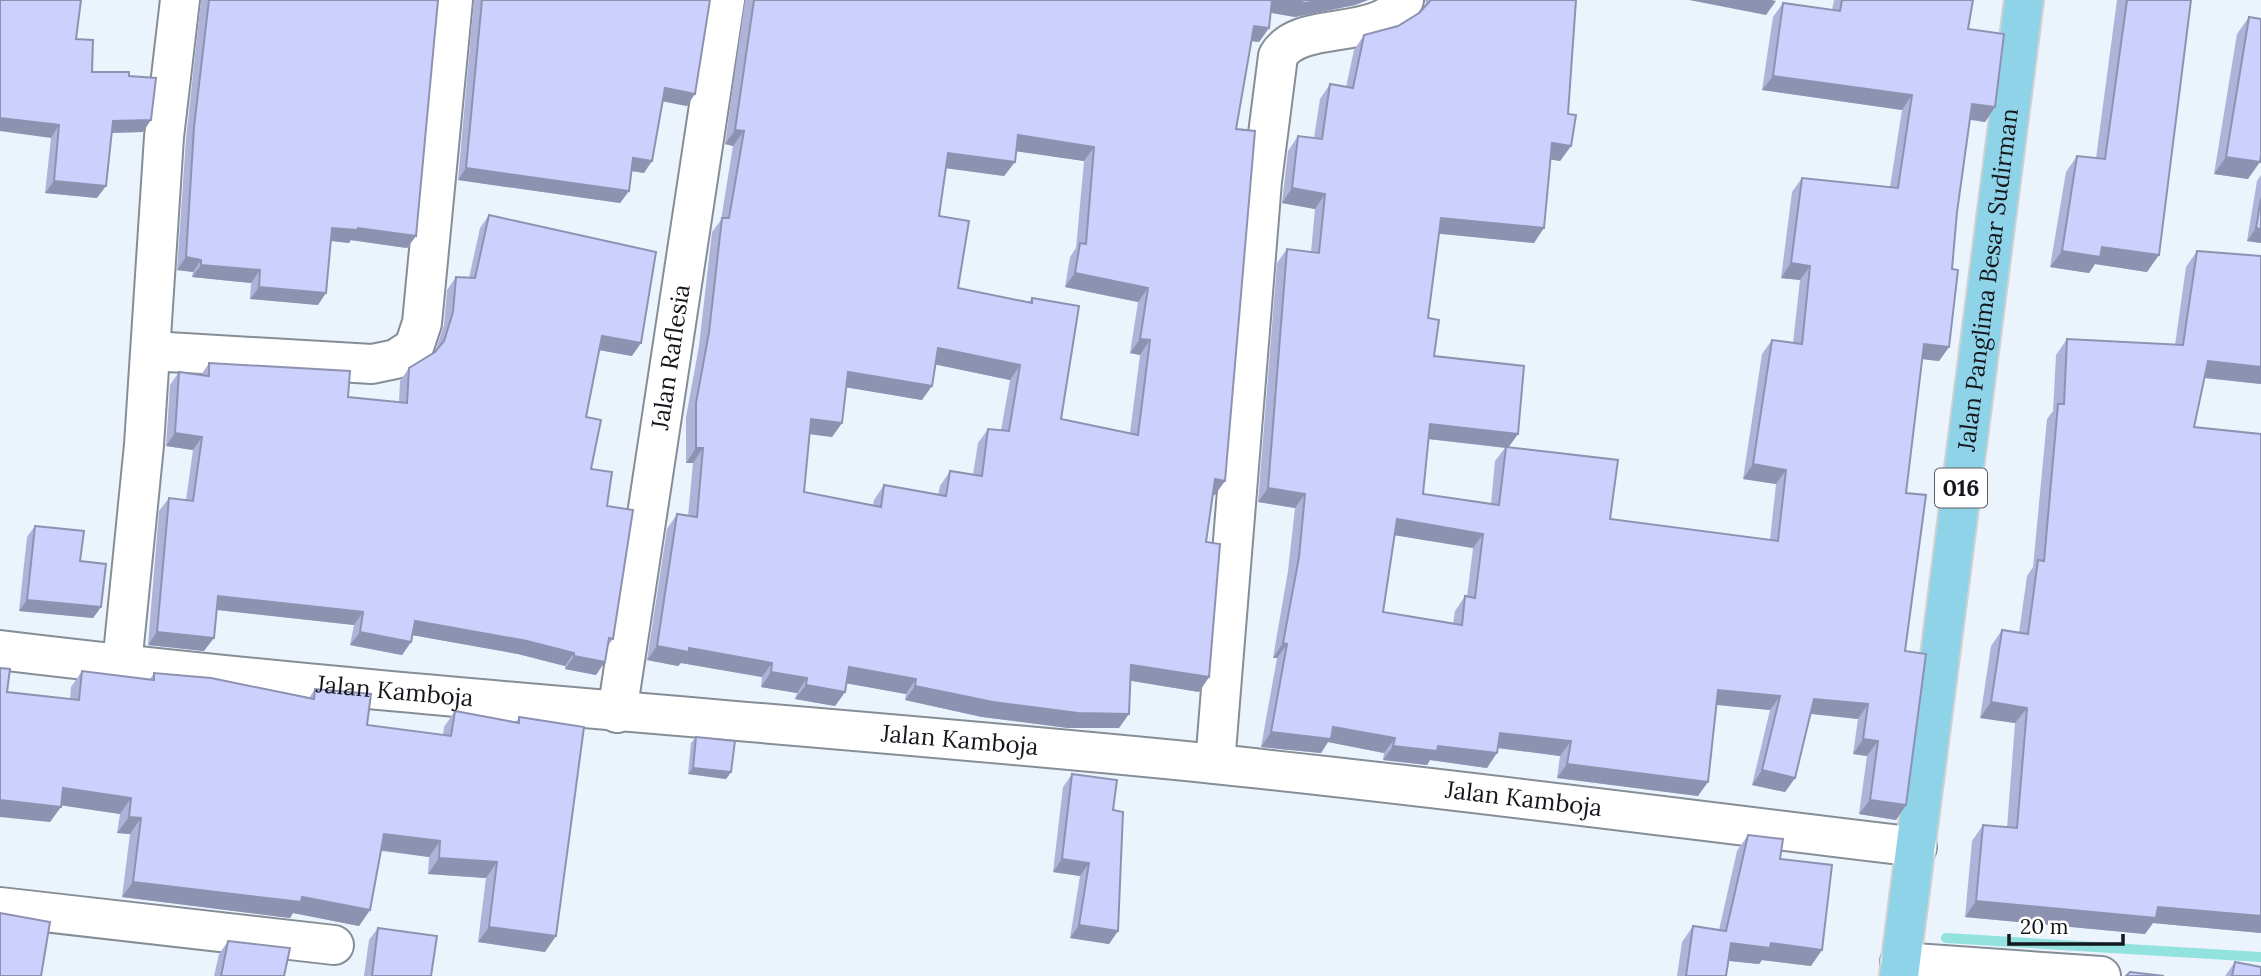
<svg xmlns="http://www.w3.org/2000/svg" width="2261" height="976" viewBox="0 0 2261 976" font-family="Lora,serif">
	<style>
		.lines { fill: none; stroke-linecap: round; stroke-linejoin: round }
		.stream { stroke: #92e2df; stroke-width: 10 }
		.minor-casing { stroke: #858d96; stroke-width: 42 }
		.major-casing { stroke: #d0d1d1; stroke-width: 42 }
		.minor { stroke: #fff; stroke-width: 38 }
		.major { stroke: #8fd3e8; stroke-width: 38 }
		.wall { fill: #afb3da; fill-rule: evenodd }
		.shaded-wall { fill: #8e92b1 }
		.building { fill: #cbd0fd; stroke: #8e92b1; stroke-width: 2; fill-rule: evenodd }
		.labels { text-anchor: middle; stroke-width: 5; stroke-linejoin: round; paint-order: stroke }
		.shield { fill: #fff; stroke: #5a5d5f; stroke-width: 2 }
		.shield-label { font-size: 23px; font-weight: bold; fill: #14171b }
		.street-label { font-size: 24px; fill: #14171b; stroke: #fff }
	</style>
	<rect width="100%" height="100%" fill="#ebf3fd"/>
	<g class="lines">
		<path class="stream" d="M1946 938 2261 957"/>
		<g class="minor-casing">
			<g id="minor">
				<path d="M151 351 372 364 396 359 414 347 422 323 453 0"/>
				<path id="s1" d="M0 650C404 699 810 723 1215 764 1449 788 1683 819 1917 847"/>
				<path d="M122 665 144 445 164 137 180 0"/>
				<path id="s2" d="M617 713 725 0"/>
				<path d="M1215 764 1262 181 1278 56C1300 18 1380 43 1404 0"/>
				<path d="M0 907 334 945"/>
				<path d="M1900 962 2101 976"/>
			</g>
		</g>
		<g class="major-casing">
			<g id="major">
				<path id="s3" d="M1899 976 2024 0"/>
			</g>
		</g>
		<use href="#minor" class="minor"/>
		<use href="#major" class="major"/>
	</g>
	<g class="wall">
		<path d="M201 0H438L416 236 407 248 350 240 349 243 331 241 318 305 250 299 251 283 192 277 193 272 177 270 186 139Z"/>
		<path d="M474 0H710L687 106 662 101 644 173 631 171 629 191 620 203 458 180Z"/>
		<path d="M745 0H1368L1355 5 1295 17 1271 13 1269 28 1259 42 1251 41 1236 129 1215 495H1213L1206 542 1209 677 1199 692 1131 681 1119 728H1068L982 717 905 700 906 694 846 683 845 692 835 706 795 699 797 693 761 687 762 677 681 663 678 666 647 660 667 529 677 514 688 516 693 463H686V417L699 346 712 232 721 220 733 146 725 144ZM1016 151 1084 161 1076 248 1070 257 1065 287 1138 302 1130 353 1140 355 1130 433 1061 419 1032 298 1029 302 958 288 939 216 946 168 1004 176 1015 162ZM935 364 1010 380 1001 430 988 429 978 443 973 475 950 471 940 486 938 495 884 485 874 500 873 505 804 492 810 434 832 437 842 423 846 387 922 400Z"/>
		<path d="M1425 0H1576L1568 114 1571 146 1560 161 1550 159 1534 243 1439 233 1428 318 1434 356 1518 434 1508 447 1610 519 1770 540 1776 484 1743 479 1762 354 1772 340 1793 343 1800 280 1781 278 1792 192 1802 178 1890 187 1902 110 1762 90 1773 17 1783 3 1832 10 1834 0H1973L1968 29 1995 107 1985 122 1970 120 1957 212 1952 269 1949 347 1939 361 1922 359 1906 493V805L1896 820 1859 814 1867 756 1853 754 1858 719 1811 714 1795 778 1785 792 1752 785 1770 710 1716 705 1698 796 1557 778 1560 756 1498 748 1487 768 1430 760 1427 765 1383 760 1384 753 1328 742 1321 753 1261 747 1277 658H1273L1288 571 1295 508 1258 502 1277 263 1287 249 1311 252 1315 209 1282 203 1288 151 1298 136 1314 138 1320 99 1330 84 1346 87 1354 50 1364 35 1398 26 1419 13 1423 8 1426 3ZM1428 439 1505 448 1495 461 1491 504 1423 494ZM1395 535 1473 548 1467 597 1465 596 1455 611 1453 624 1383 612Z"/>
		<path d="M2117 0H2191L2147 272 2095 264 2089 273 2050 267 2066 172 2077 156 2096 158Z"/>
		<path d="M2249 17 2248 179 2214 174 2237 34Z"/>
		<path d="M76 39 92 72 129 76 143 132 111 133 97 198 45 193 51 138Z"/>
		<path d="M2261 175V243L2247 241 2257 181Z"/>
		<path d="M489 215 632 356 599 350 586 417 591 469 607 506 613 639 608 646 596 675 565 669V666L518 654 412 635 411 642 402 655 350 645 354 625 217 610 204 651 148 645 159 511 169 498 186 500 193 450 166 446 170 385 179 372 201 375 209 363 348 397 399 402 400 381 409 368 435 352 444 325 447 290 456 277 469 278 480 228Z"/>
		<path d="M2197 251 2261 384 2204 378 2194 427 2261 434V933L2153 923 2145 934 1965 917 1972 841 1983 825 2007 828 2015 723 1980 718 1991 646 2002 630 2019 633 2027 576 2033 567 2047 419 2053 411 2056 355 2067 339 2175 345 2186 267Z"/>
		<path d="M35 526 80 561 101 607 93 618 19 611 27 537Z"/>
		<path d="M82 671 150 679 154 673 309 698 315 689 367 725 443 735 444 727 455 711 516 722 519 717 545 952 478 942 486 878 428 874 429 857 381 851 370 910 359 926 293 913 290 918 122 897 130 834 117 833 120 814 61 805 50 822 7 692 70 699 71 687Z"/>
		<path d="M696 737 731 772 726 779 688 774 691 743Z"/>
		<path d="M1072 774 1113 810 1118 931 1109 944 1070 938 1080 876 1053 872 1063 787Z"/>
		<path d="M1748 835 1780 859 1811 966 1762 960 1759 964 1729 961 1726 976H1677L1682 942 1693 926 1719 930 1737 851Z"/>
		<path d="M378 928 431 976H364L369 940Z"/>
		<path d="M228 941 284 976H214L219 954Z"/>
		<path d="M2235 962 2261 976H2225Z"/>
	</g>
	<g class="shaded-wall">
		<path d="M1270 0H1368L1355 5 1295 17 1262 11Z"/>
		<path d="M1689 0H1772L1776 1 1766 15Z"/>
		<path d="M1254 26 1269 28 1259 42 1244 40Z"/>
		<path d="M1773 76 1912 95 1902 110 1762 90Z"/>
		<path d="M665 88 695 94 687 106 656 100Z"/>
		<path d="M1972 104 1995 107 1985 122 1962 118Z"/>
		<path d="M0 118 59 125 51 138 0 131Z"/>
		<path d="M151 120 143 132 104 133 113 121Z"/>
		<path d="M735 130 744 131 733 146 725 144Z"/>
		<path d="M1018 135 1094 147 1084 161 1008 150Z"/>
		<path d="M1552 143 1571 146 1560 161 1542 158Z"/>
		<path d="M948 153 1015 162 1004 176 937 167Z"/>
		<path d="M2226 157 2260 162 2248 179 2214 174Z"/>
		<path d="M633 158 652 161 644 173 625 170Z"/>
		<path d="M466 168 629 191 620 203 458 180Z"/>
		<path d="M54 181 106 186 97 198 45 193Z"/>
		<path d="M1292 188 1325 194 1315 209 1282 203Z"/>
		<path d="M1441 218 1544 228 1534 243 1431 233Z"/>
		<path d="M332 228H358L416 236 407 248 351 240 349 243 324 240Z"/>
		<path d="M2256 228 2261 229V243L2247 241Z"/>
		<path d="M2102 247 2159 255 2147 272 2095 264 2089 273 2050 267 2062 251Z"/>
		<path d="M186 257 201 260 193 272 177 270Z"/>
		<path d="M1791 263 1810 266 1800 280 1781 278Z"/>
		<path d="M201 265 260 270 251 283 192 277Z"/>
		<path d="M1075 273 1148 288 1138 302 1065 287Z"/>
		<path d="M259 287 326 293 318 305 250 299Z"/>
		<path d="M602 336 641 343 632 356 593 349Z"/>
		<path d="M1140 339 1150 340 1140 355 1130 353Z"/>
		<path d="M1924 344 1949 347 1939 361 1914 358Z"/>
		<path d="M938 348 1020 365 1010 380 928 363Z"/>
		<path d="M2208 361 2261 367V384L2197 377Z"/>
		<path d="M848 372 932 386 922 400 838 386Z"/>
		<path d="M811 419 842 423 832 437 801 433Z"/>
		<path d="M1430 424 1518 434 1508 448 1420 438Z"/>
		<path d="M175 433 202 437 193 450 166 446Z"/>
		<path d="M696 448H703L693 463H686Z"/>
		<path d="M1753 464 1786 470 1776 484 1743 479Z"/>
		<path d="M1215 479 1225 481 1215 495 1205 494Z"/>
		<path d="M1268 488 1305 494 1295 508 1258 502Z"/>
		<path d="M1397 519 1483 534 1473 548 1387 534Z"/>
		<path d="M218 596 363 612 354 625 209 609Z"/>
		<path d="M27 600 101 607 93 618 19 611Z"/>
		<path d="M415 621 527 641 574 653 565 666 518 654 406 634Z"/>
		<path d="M157 632 214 638 204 651 148 645Z"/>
		<path d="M360 632 411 642 402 655 350 645Z"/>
		<path d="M1283 643 1287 644 1277 658H1273Z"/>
		<path d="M657 646 689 648 772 663 762 677 681 663 678 666 647 660Z"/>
		<path d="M574 656 605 662 596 675 565 669Z"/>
		<path d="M1131 665 1209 677 1199 692 1121 679Z"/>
		<path d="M849 667 916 679 906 694 839 682Z"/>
		<path d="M771 672 807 678 797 693 761 687Z"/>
		<path d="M806 685 845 692 835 706 795 699Z"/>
		<path d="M915 686 1129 714 1119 728H1068L982 717 905 700Z"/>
		<path d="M1718 690 1780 696 1770 710 1708 704Z"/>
		<path d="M1814 699 1868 704 1858 719 1804 713Z"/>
		<path d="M1991 702 2027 708 2015 723 1980 718Z"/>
		<path d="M1333 727 1395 738 1384 753 1328 742 1321 753 1261 747 1271 732Z"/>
		<path d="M1500 733 1571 741 1560 756 1490 747Z"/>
		<path d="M1863 739 1878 741 1867 756 1853 754Z"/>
		<path d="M1393 746H1438L1497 753 1487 768 1430 760 1427 765 1383 760Z"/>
		<path d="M1567 764 1708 782 1698 796 1557 778Z"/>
		<path d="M693 768 731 772 726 779 688 774Z"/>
		<path d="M1762 770 1795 778 1785 792 1752 785Z"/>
		<path d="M63 788 131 798 120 814 52 804Z"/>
		<path d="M0 800 61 807 50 822 0 817Z"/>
		<path d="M1870 800 1906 805 1896 820 1859 814Z"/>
		<path d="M129 817 141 818 130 834 117 833Z"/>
		<path d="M384 834 440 841 429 857 373 849Z"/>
		<path d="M439 858 497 862 486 878 428 874Z"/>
		<path d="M1062 859 1089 863 1080 876 1053 872Z"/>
		<path d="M133 882 302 897 370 910 359 926 293 913 290 918 122 897Z"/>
		<path d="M1976 901 2158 907 2261 916V933L2153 923 2145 934 1965 917Z"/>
		<path d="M1079 925 1118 931 1109 944 1070 938Z"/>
		<path d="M489 927 556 936 545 952 478 942Z"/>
		<path d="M1731 943H1771L1822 950 1811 966 1762 960 1759 964 1720 960Z"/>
	</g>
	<g class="building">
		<path d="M0 0H81L76 39 93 40 92 72H129V76L156 78 151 120 113 121 106 186 54 181 59 125 0 118Z"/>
		<path d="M209 0H438L416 236 358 228 357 230 332 228 326 293 259 287 260 270 201 265V260L186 257 194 127Z"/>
		<path d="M482 0H710L695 94 665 88 652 161 633 158 629 191 466 168Z"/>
		<path d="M754 0H1272L1269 28 1254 26 1236 129 1255 131 1225 481 1215 479 1206 542 1220 544 1209 677 1131 665 1129 714 1078 713 993 702 915 686 916 679 849 667 845 692 806 685 807 678 771 672 772 663 689 648V652L657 646 677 514 697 517 703 448H696V403L709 332 722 218H729L744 131 735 130ZM1018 135 1094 147 1086 244 1080 243 1075 273 1148 288 1140 339 1150 340 1138 435 1061 419 1079 306 1032 298V303L958 288 969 221 939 216 948 153 1015 162ZM938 348 1020 365 1009 431 988 429 982 476 950 471 946 496 884 485 881 507 804 492 811 419 842 423 848 372 932 386Z"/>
		<path d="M1290 0H1318L1306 3Z"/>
		<path d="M1431 0H1576L1568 114 1576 115 1571 146 1552 143 1544 228 1441 218 1428 318 1439 320 1434 356 1524 366 1518 434 1430 424 1423 494 1499 505 1506 447 1618 460 1610 519 1778 541 1786 470 1753 464 1772 340 1802 344 1810 266 1791 263 1802 178 1898 188 1912 95 1773 76 1783 3 1840 11 1842 0H1973L1968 29 2004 34 1995 107 1972 104 1957 212 1952 269 1958 270 1949 347 1924 344 1906 493 1926 495 1905 651 1926 654 1906 805 1870 800 1878 741 1863 739 1868 704 1814 699 1795 778 1762 770 1780 696 1718 690 1708 782 1567 764 1571 741 1500 733 1497 753 1438 746 1437 751 1393 746 1395 738 1333 727 1331 739 1271 732 1287 644 1283 643 1299 557 1305 494 1268 488 1287 249 1319 253 1325 194 1292 188 1298 136 1322 139 1330 84 1353 88 1364 35 1398 26 1419 13ZM1397 519 1483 534 1475 598 1465 596 1462 625 1383 612Z"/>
		<path d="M2127 0H2191L2159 255 2102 247 2100 257 2062 251 2077 156 2105 159Z"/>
		<path d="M2249 17 2261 19V155L2260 162 2226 157Z"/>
		<path d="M2261 198V229L2256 228Z"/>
		<path d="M489 215 656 252 641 343 602 336 586 417 601 420 591 469 612 472 607 506 633 510 613 639 609 638 605 662 574 656V653L527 641 415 621 411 642 360 632 363 612 218 596 214 638 157 632 169 498 193 501 202 437 175 433 179 372 209 376V363L350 371 348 397 407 403 409 368 435 352 444 341 453 312 456 277 475 278Z"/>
		<path d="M2197 251 2261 256V367L2208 361 2194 427 2261 434V916L2158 907 2156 918 1976 901 1983 825 2017 828 2027 708 1991 702 2002 630 2028 634 2038 560 2044 561 2058 404H2064L2067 339 2183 345Z"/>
		<path d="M35 526 84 531 80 561 106 564 101 607 27 600Z"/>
		<path d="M0 668 10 669 7 692 79 700 82 671 154 680V673L211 678 314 699 315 689 371 694 367 725 451 736 455 711 519 723V717L584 727 556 936 489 927 497 862 439 858 440 841 384 834 370 910 302 897 301 902 133 882 141 818 129 817 131 798 63 788 61 807 0 800Z"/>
		<path d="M696 737 735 741 731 772 693 768Z"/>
		<path d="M1072 774 1117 780 1113 810 1123 812 1118 931 1079 925 1089 863 1062 859Z"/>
		<path d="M1748 835 1783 839 1780 859 1832 865 1822 950 1771 943 1770 948 1731 943 1726 976H1686L1693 926 1726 931Z"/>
		<path d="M0 913 50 922 41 976H0Z"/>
		<path d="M378 928 437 936 431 976H372Z"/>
		<path d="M228 941 290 948 284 976H221Z"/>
		<path d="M2235 962 2261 967V976H2232Z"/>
		<path d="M2130 972 2164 976H2126Z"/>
	</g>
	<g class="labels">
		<rect class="shield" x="1935" y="468.5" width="52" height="39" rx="5"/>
		<g class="shield-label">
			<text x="1961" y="496">016</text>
		</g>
		<g class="street-label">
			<text dy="8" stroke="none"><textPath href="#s3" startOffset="702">Jalan Panglima Besar Sudirman</textPath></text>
			<text dy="8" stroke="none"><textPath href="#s2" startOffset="360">Jalan Raflesia</textPath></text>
			<text dy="8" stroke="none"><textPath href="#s1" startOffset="397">Jalan Kamboja</textPath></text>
			<text dy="8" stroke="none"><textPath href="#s1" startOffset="964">Jalan Kamboja</textPath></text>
			<text dy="8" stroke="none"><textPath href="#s1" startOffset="1531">Jalan Kamboja</textPath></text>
		</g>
	</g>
	<path d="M2009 934v10h114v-10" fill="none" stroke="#14171b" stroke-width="3.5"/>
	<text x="2020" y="934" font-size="21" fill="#14171b" stroke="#ffffff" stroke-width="5" paint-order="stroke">20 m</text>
</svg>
